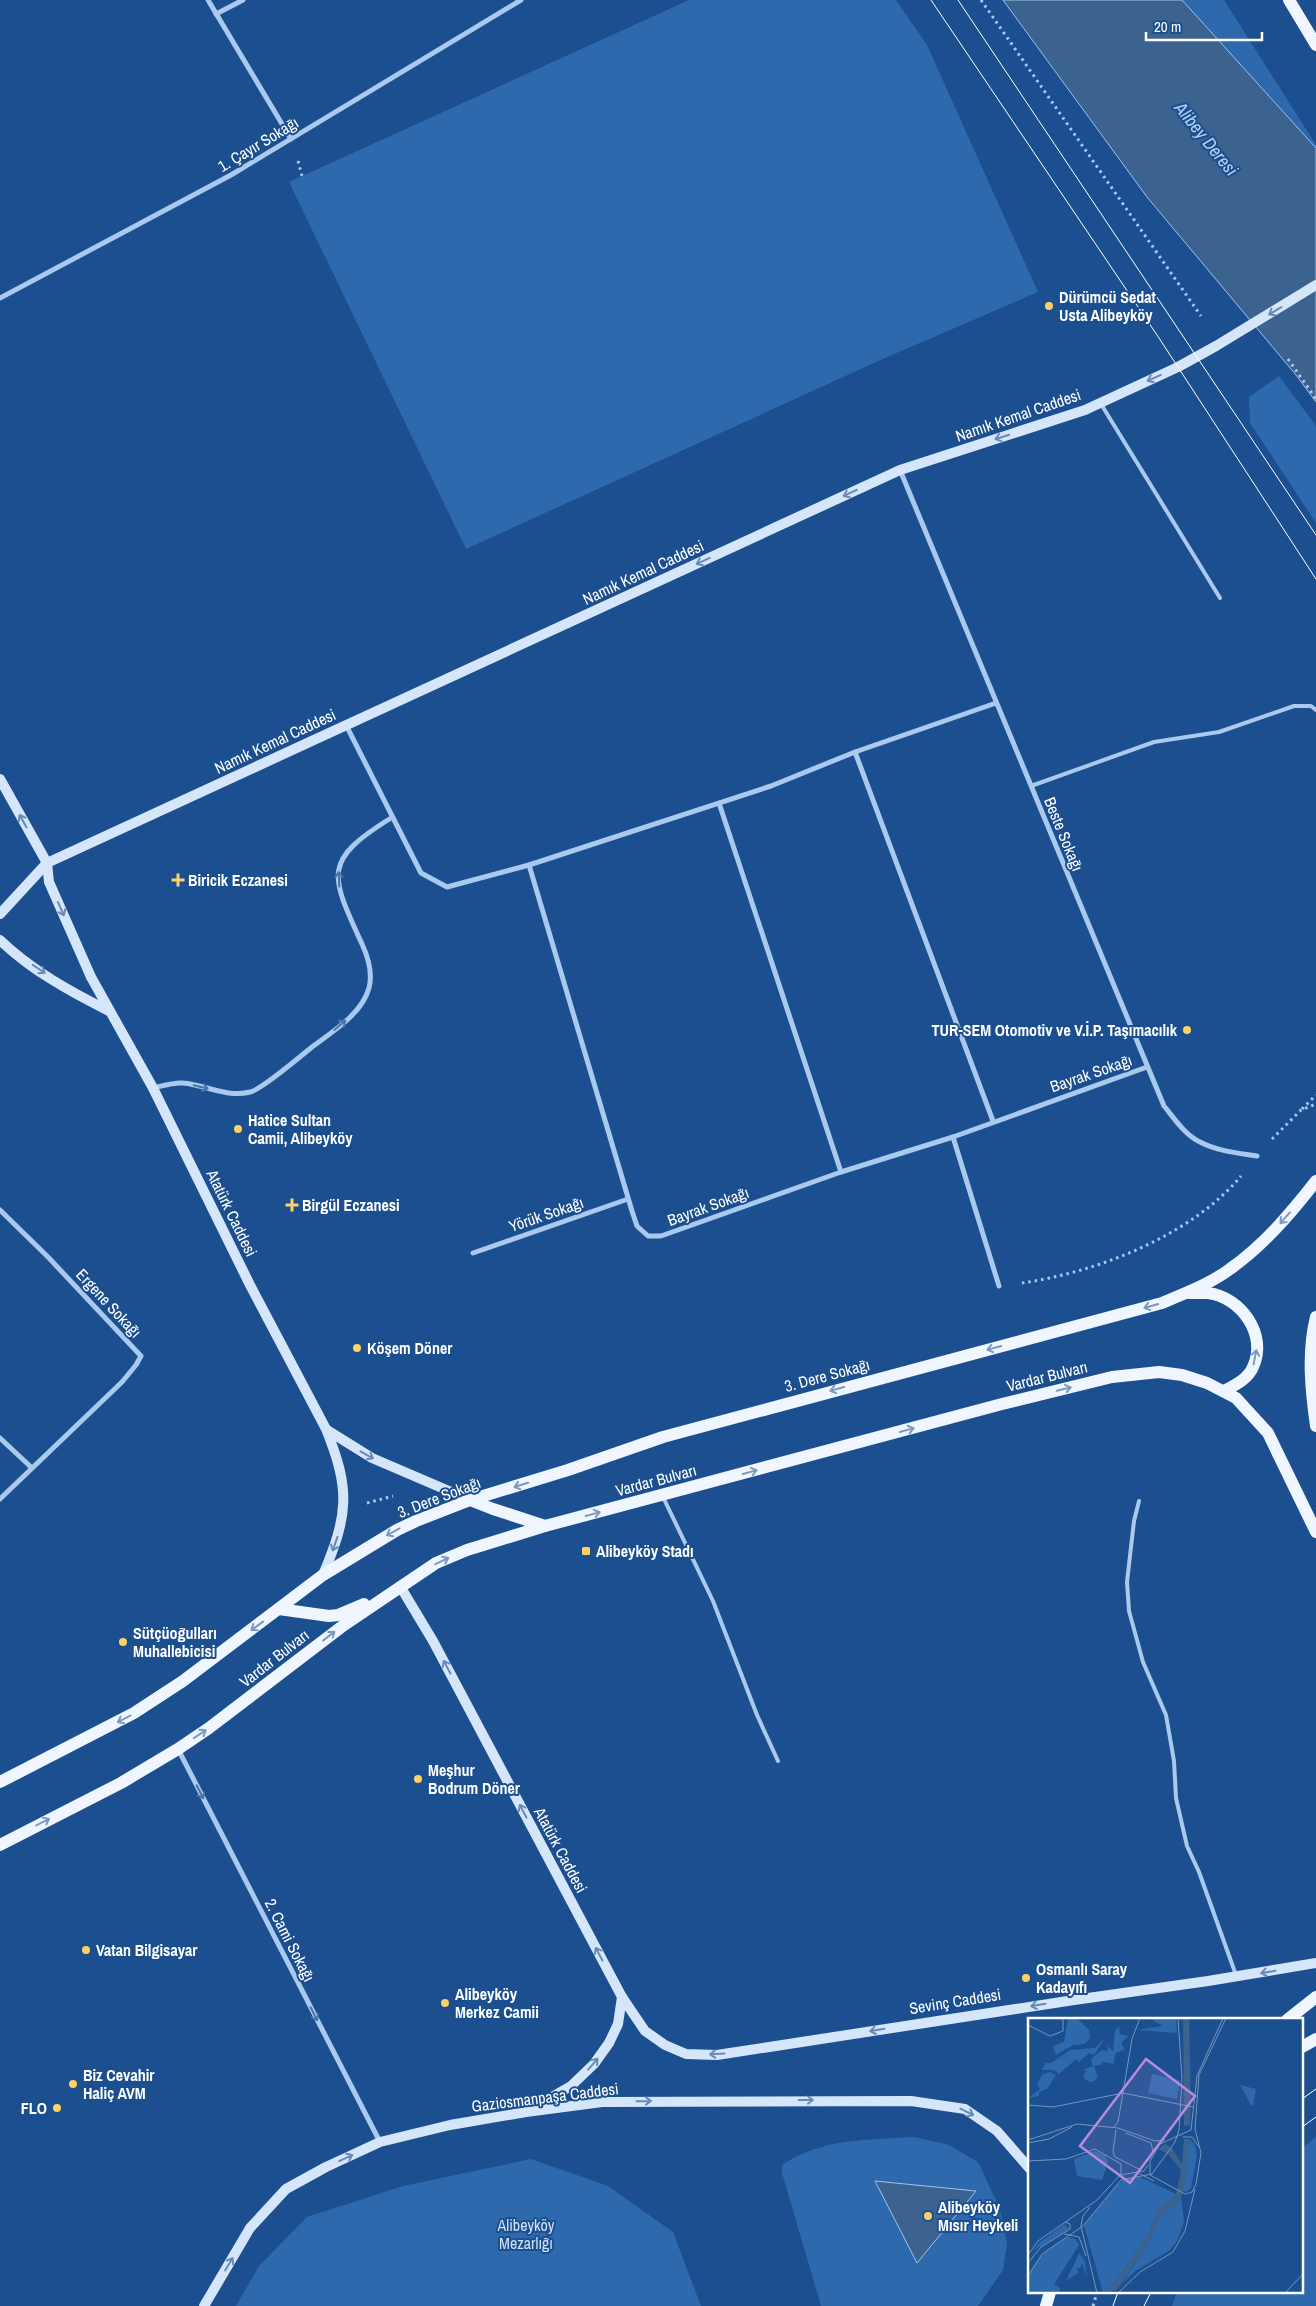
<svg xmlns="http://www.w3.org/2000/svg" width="1316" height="2306" viewBox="0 0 1316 2306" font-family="'Archivo Narrow',sans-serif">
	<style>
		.green { fill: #2e69ad }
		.water { fill: #3c6290; stroke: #9cc4f0 }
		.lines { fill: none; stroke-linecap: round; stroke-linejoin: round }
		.path { stroke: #a9c9ee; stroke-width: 3; stroke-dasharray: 2.5 4; stroke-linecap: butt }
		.service { stroke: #a9c9ee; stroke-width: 4 }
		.minor { stroke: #a9c9ee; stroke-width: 5 }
		.secondary { stroke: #d6e6fa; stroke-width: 10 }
		.primary { stroke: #f0f6ff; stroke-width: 12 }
		.tram { stroke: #fff; stroke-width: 1 }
		.oneway { stroke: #668bba }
		.oneway2 { stroke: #4674ac }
		.oneway3 { stroke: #7b9ac1 }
		.poi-dot { fill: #ffd166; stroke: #1b4f8f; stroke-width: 2 }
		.labels { text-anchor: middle; stroke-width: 4; stroke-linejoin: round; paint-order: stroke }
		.street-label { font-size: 16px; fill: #fff; stroke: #1b4f8f }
		.poi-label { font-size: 16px; font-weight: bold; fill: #fff; stroke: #1b4f8f; text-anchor: start }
		.park-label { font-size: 16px; fill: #cfe3fa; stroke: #1b4f8f }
		.water-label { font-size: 18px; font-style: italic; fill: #b5d3f5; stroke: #1b4f8f }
		.inset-road { fill: none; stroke: #7695bc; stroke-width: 1 }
		.view { fill: #b68bdc; fill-opacity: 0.15; stroke: #b68bdc; stroke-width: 2.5 }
		.inset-edge { fill: none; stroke: #fff; stroke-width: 2.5 }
	</style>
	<rect width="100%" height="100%" fill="#1b4f8f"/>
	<g class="green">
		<path d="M689 0H896L927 45 1038 292 885 358 466 549 289 182Z"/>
		<path d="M1182 0H1224L1316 145V148Z"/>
		<path d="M1279 376 1316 426V523L1250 423 1249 397Z"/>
		<path d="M914 2137 949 2145 978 2162 1000 2209 1007 2244 1003 2270 978 2306H821L782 2173V2165C822 2138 868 2140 914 2137Z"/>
		<path d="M1316 2137V2306H1172L1177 2292H1302V2148Z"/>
		<path d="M531 2159 608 2186 673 2232 701 2306H236L259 2266 307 2217 403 2186Z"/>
	</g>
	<g class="water">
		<path d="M1003 0H1182L1316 148V402L1296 375 1147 197Z"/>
		<path d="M875 2181 976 2191 917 2263Z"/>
	</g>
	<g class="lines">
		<g class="path">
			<path d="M981 0 1201 316"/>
			<path d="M298 161 302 176"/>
			<path d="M1288 359 1316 399"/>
			<path d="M1302 1109 1316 1095"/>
			<path d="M1272 1139 1301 1110 1316 1104"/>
			<path d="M1022 1283C1097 1272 1191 1236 1241 1176"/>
			<path d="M367 1503 393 1496"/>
			<path d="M1093 2306 1097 2292"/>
		</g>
		<g class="service">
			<path d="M1101 404 1220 598"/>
			<path d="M1031 786 1154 742 1219 732 1294 706H1311L1316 710"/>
			<path d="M663 1497 713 1601 757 1715 778 1761"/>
			<path d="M1139 1501 1134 1521 1127 1582 1129 1611 1143 1662 1166 1715 1174 1761 1176 1798 1187 1846 1199 1872 1236 1975"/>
		</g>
		<g class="minor">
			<path d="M208 0 291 139"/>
			<path d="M216 14 243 0"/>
			<path d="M0 298 231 175 521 0"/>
			<path d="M900 470 1164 1106C1174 1118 1185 1135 1200 1142 1217 1151 1238 1153 1257 1156"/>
			<path d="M346 725 421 873 447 887 529 865 771 786 855 752 996 703"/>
			<path d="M855 752 993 1121"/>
			<path d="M719 803 841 1172"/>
			<path d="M529 865 632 1211 637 1226 648 1236H661L841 1172 953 1137 1147 1067"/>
			<path d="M153 1088C162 1086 174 1082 183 1083 206 1085 227 1098 250 1092 261 1090 301 1056 312 1047 332 1032 362 1014 369 988 373 973 368 957 362 944 330 874 322 861 391 818"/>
			<path d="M953 1137 999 1286"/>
			<path d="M0 1210 48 1257 141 1356 136 1365 122 1382 0 1499"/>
			<path d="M473 1253 628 1199"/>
			<path d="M0 1438 32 1468"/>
			<path d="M178 1749 380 2142"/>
		</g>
		<g class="secondary">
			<path d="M0 779 47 863 49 882 91 977 153 1088 250 1285 326 1429C351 1491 348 1515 323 1575"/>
			<path d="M0 914 47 863 900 470 1085 410 1178 367 1216 346 1316 285"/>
			<path d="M0 940C31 970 71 992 109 1011"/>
			<path d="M327 1430 372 1458 470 1500"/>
			<path d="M400 1586 433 1641 622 1997 645 2031 665 2045 686 2054 717 2055 1074 2000 1208 1981 1316 1963"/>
			<path d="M531 2109 571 2086 594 2064 609 2043 618 2024 622 1997"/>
			<path d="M204 2306 250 2228 286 2189 326 2167 380 2142 450 2125 526 2112 602 2102 911 2101 965 2109 997 2131 1030 2169"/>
		</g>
		<g class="primary">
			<path d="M1289 0 1316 45"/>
			<path d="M1189 1293C1195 1293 1202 1293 1208 1293 1241 1297 1268 1335 1253 1367 1248 1379 1235 1385 1224 1391"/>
			<path d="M1316 1317C1307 1353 1311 1390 1316 1426"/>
			<path d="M470 1500 493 1509 545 1526"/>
			<path d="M279 1609 329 1616 338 1615 364 1604"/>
			<path d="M0 1782 134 1713 183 1681 323 1575 397 1530 416 1521 470 1500 568 1470 663 1437 1162 1303C1185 1293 1210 1284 1230 1269 1264 1245 1291 1213 1316 1181"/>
			<path d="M0 1845 121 1783 178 1749 209 1728 344 1625 436 1563 467 1550 545 1526 1002 1404 1112 1377 1159 1372 1182 1375 1207 1383 1236 1398 1268 1433 1316 1532"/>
			<path d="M1287 2020 1316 1997"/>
			<path d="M1302 2047 1316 2039"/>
			<path d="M1046 2306 1050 2292"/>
		</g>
		<g class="tram">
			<path d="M931 0 1159 338 1316 579"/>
			<path d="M958 0 1316 535"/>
			<path d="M1302 2099 1316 2089"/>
			<path d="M1302 2127 1316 2117"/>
			<path d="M1113 2306 1118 2292"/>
			<path d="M1144 2306 1151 2292"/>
		</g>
	</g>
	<defs><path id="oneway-shaft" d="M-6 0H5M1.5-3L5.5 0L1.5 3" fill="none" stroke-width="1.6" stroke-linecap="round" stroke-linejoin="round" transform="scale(1.25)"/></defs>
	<g class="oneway">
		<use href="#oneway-shaft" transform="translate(1275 311) rotate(149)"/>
		<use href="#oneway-shaft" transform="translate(1154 378) rotate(156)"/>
		<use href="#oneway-shaft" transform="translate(1002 437) rotate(162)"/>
		<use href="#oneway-shaft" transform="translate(850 493) rotate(155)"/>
		<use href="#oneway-shaft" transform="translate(703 561) rotate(155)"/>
		<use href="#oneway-shaft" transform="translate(23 821) rotate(-119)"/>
		<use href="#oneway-shaft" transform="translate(61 909) rotate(66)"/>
		<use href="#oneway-shaft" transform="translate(39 969) rotate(34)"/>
		<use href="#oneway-shaft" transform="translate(367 1455) rotate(29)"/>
		<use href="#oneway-shaft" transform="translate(335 1544) rotate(109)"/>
		<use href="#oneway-shaft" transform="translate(447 1667) rotate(-118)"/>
		<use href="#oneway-shaft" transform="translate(523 1811) rotate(-118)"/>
		<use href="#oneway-shaft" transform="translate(599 1954) rotate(-118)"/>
		<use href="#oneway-shaft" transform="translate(1268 1972) rotate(171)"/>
		<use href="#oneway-shaft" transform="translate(1038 2005) rotate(171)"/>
		<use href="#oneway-shaft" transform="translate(877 2030) rotate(171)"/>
		<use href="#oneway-shaft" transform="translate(717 2054) rotate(177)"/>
		<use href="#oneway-shaft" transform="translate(593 2064) rotate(-49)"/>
		<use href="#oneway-shaft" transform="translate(806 2100)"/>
		<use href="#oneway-shaft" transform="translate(644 2101) rotate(-1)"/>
		<use href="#oneway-shaft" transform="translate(967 2112) rotate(26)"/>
		<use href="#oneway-shaft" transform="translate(346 2158) rotate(-25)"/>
		<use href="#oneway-shaft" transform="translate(229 2264) rotate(-59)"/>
	</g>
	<g class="oneway2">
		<use href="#oneway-shaft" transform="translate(339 879) rotate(-92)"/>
		<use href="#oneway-shaft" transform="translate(340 1025) rotate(-41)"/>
		<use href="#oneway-shaft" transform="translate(201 1087) rotate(14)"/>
		<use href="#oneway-shaft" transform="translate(200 1792) rotate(63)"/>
		<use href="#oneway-shaft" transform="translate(314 2014) rotate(63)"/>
	</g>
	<g class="oneway3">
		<use href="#oneway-shaft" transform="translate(1285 1218) rotate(131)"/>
		<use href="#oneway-shaft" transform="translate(1151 1306) rotate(164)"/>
		<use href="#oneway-shaft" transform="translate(994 1348) rotate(165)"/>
		<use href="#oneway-shaft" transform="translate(1255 1357) rotate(-79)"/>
		<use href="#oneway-shaft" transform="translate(837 1389) rotate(165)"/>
		<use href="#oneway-shaft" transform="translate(1064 1389) rotate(-14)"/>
		<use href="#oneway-shaft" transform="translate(907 1430) rotate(-15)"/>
		<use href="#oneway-shaft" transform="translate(750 1472) rotate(-15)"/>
		<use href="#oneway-shaft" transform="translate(521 1485) rotate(163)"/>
		<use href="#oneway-shaft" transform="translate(593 1514) rotate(-15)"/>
		<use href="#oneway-shaft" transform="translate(393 1532) rotate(151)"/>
		<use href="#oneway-shaft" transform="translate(442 1561) rotate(-25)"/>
		<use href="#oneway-shaft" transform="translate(257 1626) rotate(144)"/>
		<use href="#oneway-shaft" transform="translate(329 1636) rotate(-38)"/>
		<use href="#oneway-shaft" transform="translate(124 1719) rotate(152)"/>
		<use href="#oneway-shaft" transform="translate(200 1734) rotate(-33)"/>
		<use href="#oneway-shaft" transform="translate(43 1822) rotate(-27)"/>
	</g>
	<g class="poi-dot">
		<circle cx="1049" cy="306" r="5"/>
		<path d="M175.5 872.5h5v5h5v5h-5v5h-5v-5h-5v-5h5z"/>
		<circle cx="1187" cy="1030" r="5"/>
		<circle cx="238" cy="1129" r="5"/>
		<path d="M289.5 1197.5h5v5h5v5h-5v5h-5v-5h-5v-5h5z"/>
		<circle cx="357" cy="1348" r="5"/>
		<rect x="581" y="1546" width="10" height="10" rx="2.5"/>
		<circle cx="123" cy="1642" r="5"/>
		<circle cx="418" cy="1779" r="5"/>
		<circle cx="86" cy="1950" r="5"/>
		<circle cx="1026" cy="1978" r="5"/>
		<circle cx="445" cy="2003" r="5"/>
		<circle cx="73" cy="2084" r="5"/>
		<circle cx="57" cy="2108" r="5"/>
		<circle cx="928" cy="2216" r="5"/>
	</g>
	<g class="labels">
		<g class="street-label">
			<text transform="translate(258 144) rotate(-31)" y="6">1. Çayır Sokağı</text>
			<text transform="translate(1018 415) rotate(-19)" y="6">Namık Kemal Caddesi</text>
			<text transform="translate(643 572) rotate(-25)" y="6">Namık Kemal Caddesi</text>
			<text transform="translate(275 741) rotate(-25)" y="6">Namık Kemal Caddesi</text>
			<text transform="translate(1064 834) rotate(68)" y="6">Beste Sokağı</text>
			<text transform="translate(1091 1073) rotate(-19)" y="6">Bayrak Sokağı</text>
			<text transform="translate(708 1206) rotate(-20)" y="6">Bayrak Sokağı</text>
			<text transform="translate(232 1213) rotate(64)" y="6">Atatürk Caddesi</text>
			<text transform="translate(546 1214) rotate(-19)" y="6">Yörük Sokağı</text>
			<text transform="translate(109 1303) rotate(47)" y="6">Ergene Sokağı</text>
			<text transform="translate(827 1375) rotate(-15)" y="6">3. Dere Sokağı</text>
			<text transform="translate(1047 1376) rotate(-14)" y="6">Vardar Bulvarı</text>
			<text transform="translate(656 1480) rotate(-15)" y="6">Vardar Bulvarı</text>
			<text transform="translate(439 1497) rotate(-21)" y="6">3. Dere Sokağı</text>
			<text transform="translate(274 1658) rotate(-38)" y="6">Vardar Bulvarı</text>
			<text transform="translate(561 1850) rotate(62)" y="6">Atatürk Caddesi</text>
			<text transform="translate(290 1940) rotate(63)" y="6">2. Cami Sokağı</text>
			<text transform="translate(955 2001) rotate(-9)" y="6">Sevinç Caddesi</text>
			<text transform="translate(545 2097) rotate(-7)" y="6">Gaziosmanpaşa Caddesi</text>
		</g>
		<g class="poi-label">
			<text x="1059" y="303">Dürümcü Sedat<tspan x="1059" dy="18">Usta Alibeyköy</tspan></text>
			<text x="188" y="886">Biricik Eczanesi</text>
			<text x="1177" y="1036" text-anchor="end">TUR-SEM Otomotiv ve V.İ.P. Taşımacılık</text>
			<text x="248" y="1126">Hatice Sultan<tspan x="248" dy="18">Camii, Alibeyköy</tspan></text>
			<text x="302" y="1211">Birgül Eczanesi</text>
			<text x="367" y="1354">Köşem Döner</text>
			<text x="596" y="1557">Alibeyköy Stadı</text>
			<text x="133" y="1639">Sütçüoğulları<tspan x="133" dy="18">Muhallebicisi</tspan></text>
			<text x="428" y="1776">Meşhur<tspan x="428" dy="18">Bodrum Döner</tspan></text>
			<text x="96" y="1956">Vatan Bilgisayar</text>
			<text x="1036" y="1975">Osmanlı Saray<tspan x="1036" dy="18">Kadayıfı</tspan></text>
			<text x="455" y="2000">Alibeyköy<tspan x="455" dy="18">Merkez Camii</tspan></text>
			<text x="83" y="2081">Biz Cevahir<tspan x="83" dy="18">Haliç AVM</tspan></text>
			<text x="47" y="2114" text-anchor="end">FLO</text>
			<text x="938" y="2213">Alibeyköy<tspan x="938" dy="18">Mısır Heykeli</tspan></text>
		</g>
		<g class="park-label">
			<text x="526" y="2231">Alibeyköy<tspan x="526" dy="18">Mezarlığı</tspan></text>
		</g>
		<g class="water-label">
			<text transform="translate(1206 139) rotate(51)" y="6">Alibey Deresi</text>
		</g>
	</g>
	<g transform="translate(1028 2018)">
		<rect width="275" height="275" fill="#1b4f8f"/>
		<path d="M40 0H49L61 12 62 20 57 26 45 27 28 37 25 28 36 24ZM120 0H148L149 15 109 12 135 8ZM91 8 92 16 100 18 93 25 97 31 87 36 86 46 74 44 73 47 66 48 70 59 65 64 60 63 55 59 58 53 55 52 65 48 63 41 74 32 79 33 80 28 85 33 87 13ZM78 19 66 37 61 35 51 44 48 41 31 56 26 52H13L18 45H23L42 32 67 30ZM22 54 28 57 19 71 11 74V78L0 80 12 71 9 66 15 56ZM124 56 152 62 149 81 120 75ZM212 67 228 71 225 87H223ZM161 121 167 126 169 137 163 170 158 174 155 173ZM67 133 77 137 80 144 74 162 49 158 46 141ZM112 159 148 176 128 194 122 214 87 264 75 275 56 207 91 165 99 160ZM153 179 156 204 149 223 141 233 107 253 93 267 123 221 131 200ZM36 206 41 211 5 233 10 226ZM40 219 47 221 51 227 26 266 32 270 31 275H0V259L8 244 19 232ZM51 235 57 243 59 260 54 245 52 250 48 251 51 254 38 263Z" fill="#2e69ad"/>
		<path d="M155 0H161L163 84 162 107 156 108ZM156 121H161L157 168 152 183 131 200 123 221 89 272 75 275 87 264 122 214 128 194 148 176 153 152 140 136 130 131 137 126 144 130 154 146Z" fill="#3c6290"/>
		<path class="inset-road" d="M195 0 169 58 163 112 132 126 122 143V157L157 176 164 174 168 166 173 135 167 111 171 57 198 0M0 7 22 18 35 13V0M0 87 25 89 95 75 165 89M86 109 90 104 104 21 112 0M98 115 123 125 125 133M155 119H164L171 129M0 122 49 106 90 110 127 123 137 122M0 125 21 121 44 109M85 134 87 139 113 152M85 134 88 112M0 143 38 141 67 131 93 146V156M110 155 126 163M62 189 55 198 53 208 69 275M36 216 51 219 58 238M0 237 10 223 69 182 92 157 116 153 120 147M0 245 13 229 42 211V206L37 204M0 258 14 236 55 208 93 162 124 156 147 124 151 112 154 61 150 0M90 275 112 254 145 234 157 213 167 171M257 275 275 256"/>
		<path class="view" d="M118 41 167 78 102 165 52 128Z"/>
		<rect width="275" height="275" class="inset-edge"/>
	</g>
	<path d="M1146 32v8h116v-8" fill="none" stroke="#ffffff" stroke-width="2.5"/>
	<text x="1154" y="32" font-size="15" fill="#ffffff" stroke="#1b4f8f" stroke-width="4" paint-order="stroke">20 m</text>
</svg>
